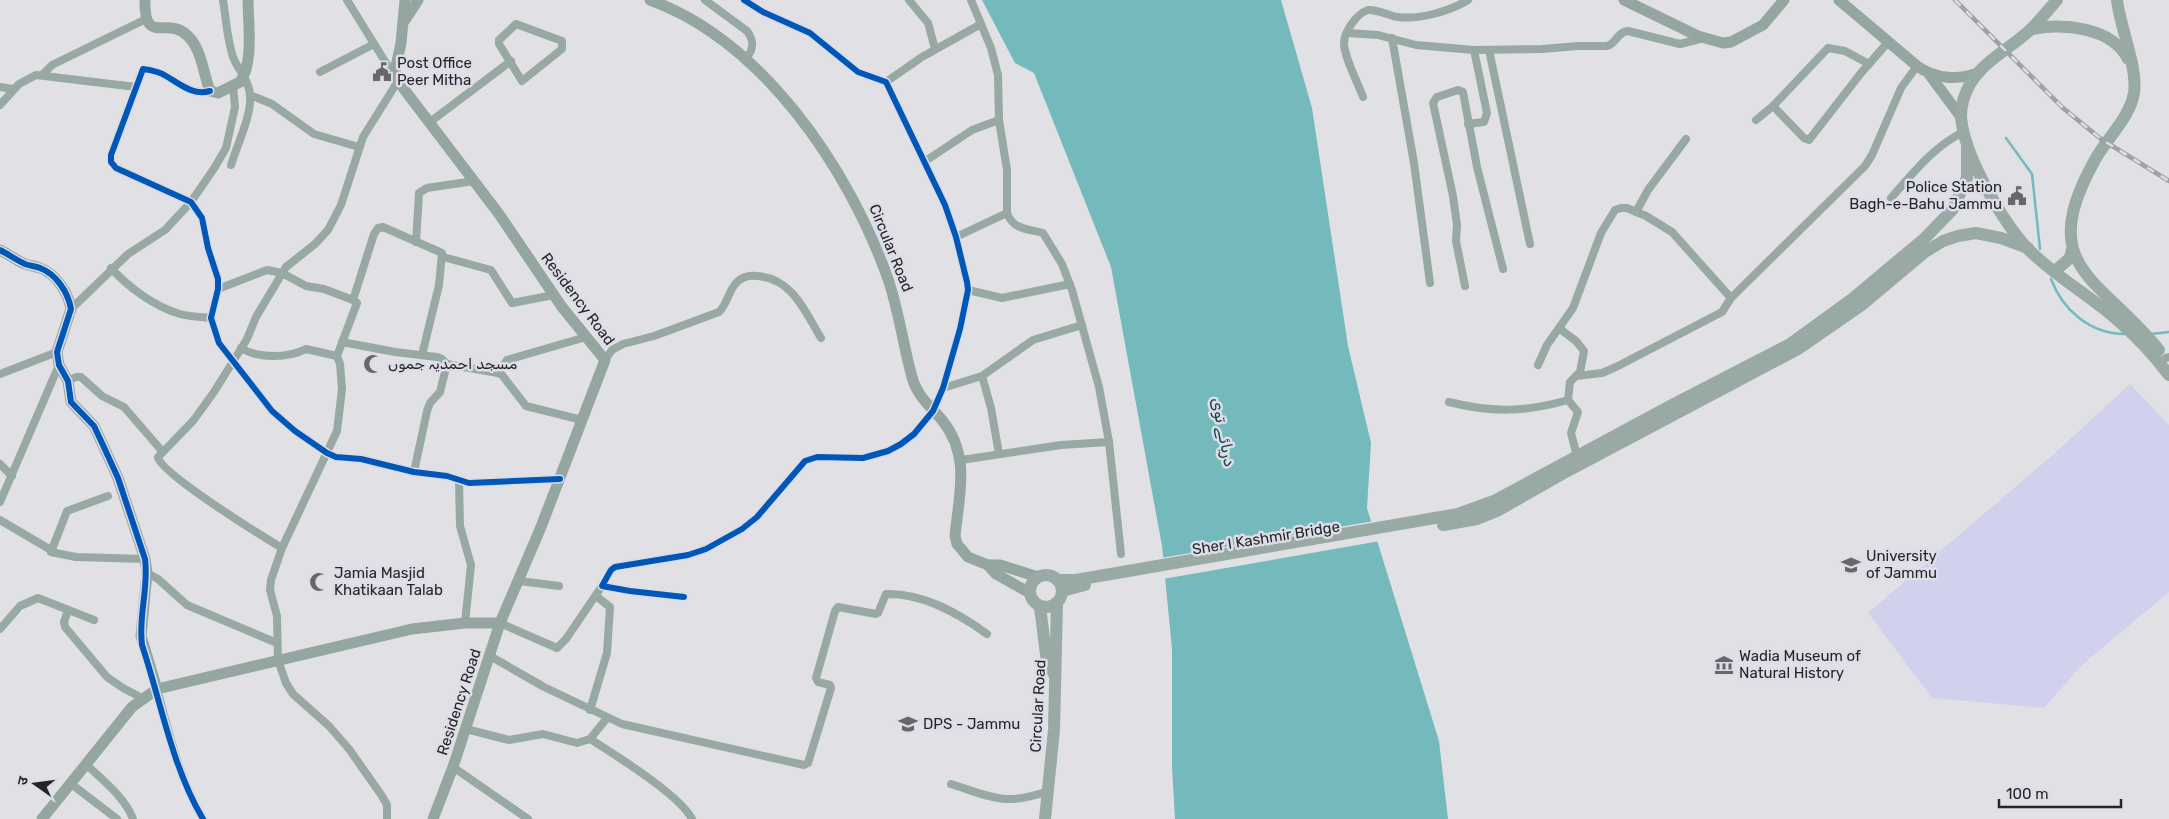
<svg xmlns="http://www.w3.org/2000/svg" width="2169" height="819" viewBox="0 0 2169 819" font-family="Rubik,Vazirmatn,'Noto Sans Devanagari',sans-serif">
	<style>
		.green { fill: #d2d1ed }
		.water { fill: #74babc }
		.pier { fill: #e0e0e5 }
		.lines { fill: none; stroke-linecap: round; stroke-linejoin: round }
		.stream { stroke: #74babc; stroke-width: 2.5 }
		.street { stroke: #98a8a2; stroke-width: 8 }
		.secondary { stroke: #95a6a0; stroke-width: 11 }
		.primary { stroke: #99a9a4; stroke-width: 12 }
		.rail-casing { stroke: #9ca3a2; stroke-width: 4.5 }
		.rail { stroke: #dddde8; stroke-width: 2.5; stroke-dasharray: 8; stroke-linecap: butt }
		.cycleway-casing { stroke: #dddde8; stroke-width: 9 }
		.cycleway { stroke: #0057b8; stroke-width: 6 }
		.labels { text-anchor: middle; stroke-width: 5; stroke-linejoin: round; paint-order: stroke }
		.poi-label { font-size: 15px; fill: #252529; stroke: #dddde8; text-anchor: start }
		.street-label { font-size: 15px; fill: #252529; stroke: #dddde8 }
		.water-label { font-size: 16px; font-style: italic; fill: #174445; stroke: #dddde8 }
	</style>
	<rect width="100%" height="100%" fill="#e0e0e5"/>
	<path class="green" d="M2130 384 2169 425V592L2082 665 2044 708 1932 698 1868 613 2055 453Z"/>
	<path class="water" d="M982 0H1281L1312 108 1348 346 1371 443 1367 508 1439 741 1448 819H1175L1172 767V649L1162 546 1111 267 1034 73 1015 63Z"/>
	<path class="pier" d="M1374 521 1380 541 1163 579 1161 558Z"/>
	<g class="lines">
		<g class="stream">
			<path d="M2006 138 2032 174 2040 249"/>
			<path d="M2051 279C2063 311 2091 334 2125 334"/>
			<path d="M2151 334 2169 332"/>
		</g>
		<g class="street">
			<path d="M223 0C226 18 227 39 233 57 238 70 249 80 250 95 252 115 237 145 231 165"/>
			<path d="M347 0 394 76"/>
			<path d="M705 0 747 31C754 40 754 50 746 58"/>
			<path d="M909 0 928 23 935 49"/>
			<path d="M971 0 991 48 998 75 999 120 1007 170V213C1013 230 1029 229 1043 233L1062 264 1072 290 1099 387 1109 442 1121 554"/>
			<path d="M516 24 562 41V49L522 81 499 44V40Z"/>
			<path d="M1347 33 1378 35 1416 45 1474 50 1542 49 1578 46H1607C1617 43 1617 32 1628 31L1680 44 1704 38"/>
			<path d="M1392 38 1414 163 1430 283"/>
			<path d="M1489 50 1530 244"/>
			<path d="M320 72 374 44"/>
			<path d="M43 74 52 65 146 19"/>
			<path d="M886 82 922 57 981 24"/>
			<path d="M0 87 13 89"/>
			<path d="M210 91C193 96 180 84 166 76 160 72 151 70 143 69L111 155V162L116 168 191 202 202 218 208 248 218 279V289L211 318 219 343 272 411 295 431 327 453 336 457 361 459 414 472 447 476 469 483 560 479"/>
			<path d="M250 95 272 104 314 134 359 147"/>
			<path d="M1363 97C1358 83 1344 57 1344 43 1344 32 1357 13 1368 10 1378 9 1389 16 1398 17 1419 20 1450 11 1468 0"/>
			<path d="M0 105 19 84 36 75 136 87"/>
			<path d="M1773 106 1804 138 1809 140 1861 73 1889 41"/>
			<path d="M1756 120 1773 106 1828 48 1845 51 1869 64"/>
			<path d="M430 122 511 61"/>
			<path d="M1468 124 1484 122 1487 113 1474 50"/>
			<path d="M924 162 972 130 999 120"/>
			<path d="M1891 198C1913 173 1934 146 1965 131"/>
			<path d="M1636 212 1648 190 1686 139"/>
			<path d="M956 237 1007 213"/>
			<path d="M416 242 419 193 427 188 474 181"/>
			<path d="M443 257 491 270 512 303 554 295"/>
			<path d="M111 268C128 287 155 307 180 314 190 317 201 317 211 318"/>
			<path d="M1465 286 1456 241 1457 225 1453 196 1433 103 1437 97 1458 90 1463 92 1477 167 1503 269"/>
			<path d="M218 289 267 270 282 273 306 286 324 289 353 300 374 234 378 228 383 227 442 253 439 285 422 355"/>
			<path d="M968 290 1002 298 1070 284"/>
			<path d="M353 300 357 303 337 356 340 364 342 389 337 431 282 548 271 580 270 590 277 616 278 660 286 683 293 694 329 726 349 749 382 796 387 805V819"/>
			<path d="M71 309 128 254 165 230 191 202 215 167 226 148 235 107 233 86"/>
			<path d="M342 342 395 352 437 357 442 359 447 364 498 373 502 375 526 406 582 420"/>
			<path d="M241 348C258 359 289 358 306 349L337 356"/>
			<path d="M2166 358 2169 357"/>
			<path d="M605 360 612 350 623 344 654 336 719 312C728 303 728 291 737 282 743 276 750 275 758 276 793 279 805 312 821 338"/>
			<path d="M1538 365 1547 345 1573 308 1601 233 1615 210 1621 208H1627L1646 216 1672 232 1731 298"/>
			<path d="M498 373 507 360 586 337"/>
			<path d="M0 374 57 352"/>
			<path d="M982 376 991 408 999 454"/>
			<path d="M1576 376 1602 373 1616 367 1722 312 1731 298 1865 166 1872 155 1901 88 1917 66"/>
			<path d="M68 381 76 377H81L102 396 124 407 162 451"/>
			<path d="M943 388 982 376 1033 340 1082 325"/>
			<path d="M1568 400 1578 412 1571 433 1577 456"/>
			<path d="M1449 402C1492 413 1526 412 1568 400L1570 382 1580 372 1584 351 1576 341 1560 329"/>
			<path d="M961 460 1061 445 1109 442"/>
			<path d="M0 464 12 476"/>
			<path d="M414 472 427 411 430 403 440 392 447 364"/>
			<path d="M459 480 460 526 471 565 465 623"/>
			<path d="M108 496 67 511 51 552 76 557 145 559"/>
			<path d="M0 502 59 365"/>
			<path d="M0 520 51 550"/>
			<path d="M282 548C262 536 160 473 158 457L193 421 214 392 247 339 256 317 286 267 315 244 328 230 341 205 363 137 398 81"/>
			<path d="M147 573 158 579 187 605 277 643"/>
			<path d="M519 581 559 586"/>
			<path d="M684 597 630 591 602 586 611 570 615 567 688 555 706 549 742 529 757 517 805 461 817 457 863 458 888 451 901 444 914 434 933 411 943 388 960 329 968 290 967 282 956 237 945 205 886 82 858 72 810 33 763 12 744 0"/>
			<path d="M68 610 64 622 65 627 107 677 123 688 142 698"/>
			<path d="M500 623 557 648 566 639 602 586"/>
			<path d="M0 629 20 606 38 598 94 620"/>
			<path d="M490 656 544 687 622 724 804 765 808 763 831 688 830 685 818 682 816 678 835 611 838 607 876 614 878 613 886 594C923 593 958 613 987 634"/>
			<path d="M157 689C169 733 180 780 203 819"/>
			<path d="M590 710 607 653 610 607 596 596"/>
			<path d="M466 729 509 740 543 734 577 743 590 739 607 718"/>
			<path d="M590 739C615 755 680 795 692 819"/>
			<path d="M87 765C103 781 125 797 133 819"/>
			<path d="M453 767 528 819"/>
			<path d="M70 783 117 819"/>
			<path d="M951 784C994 798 1004 806 1049 791"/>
		</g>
		<g class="secondary">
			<path d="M145 0C144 47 167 15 188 36 202 50 203 73 210 91L218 93 240 82C254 64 248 22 248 0"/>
			<path d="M405 0 401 43 394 76 499 214 562 307 605 360 541 527 500 623 453 767 433 819"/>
			<path d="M650 0C763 41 849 169 888 279 899 311 903 345 912 377 917 396 930 406 942 420 971 456 959 494 955 536L957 544 968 557 988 565H1000L1038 577"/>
			<path d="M1624 0 1698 36 1723 43 1731 42 1763 25 1784 0"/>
			<path d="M1839 0 1917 66C1935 79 1959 81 1980 72"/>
			<path d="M405 20 418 0"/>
			<path d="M1929 74 1961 117"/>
			<path d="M0 250C8 254 16 260 25 264 30 266 35 266 40 268 56 274 68 292 71 309L57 352 59 365 68 381 71 402 94 426 102 443 118 478 145 559 147 573 141 636 157 689"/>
			<path d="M988 565 996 574 1030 593"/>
			<path d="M42 819 132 707 157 689 412 629 465 623H500"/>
		</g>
		<g class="primary">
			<path d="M2057 0C2049 9 2041 19 2032 28 2013 47 1984 60 1970 84 1965 93 1961 106 1961 116 1963 154 2003 223 2029 250 2055 276 2087 294 2115 318 2135 335 2153 354 2169 375"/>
			<path d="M2117 0C2120 27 2138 68 2134 93 2130 117 2108 137 2096 158 2034 268 2098 275 2159 350"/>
			<path d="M2032 29C2063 23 2112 27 2128 59"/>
			<path d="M2055 271 2070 258 2072 249"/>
			<path d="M1443 525 1477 519 1497 511 1562 474 1798 349 1863 304 1925 252 1943 241 1958 236 1976 233 2001 238 2028 248"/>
			<circle cx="1046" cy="591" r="16"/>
			<path d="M1057 580H1076L1458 514 1494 501 1670 406 1790 344 1852 299 1925 238 1953 209 1967 178V144"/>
			<path d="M1062 591 1085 585"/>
			<path d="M1040 607 1047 662 1054 674"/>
			<path d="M1045 819 1054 730 1057 602"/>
		</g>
		<g class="rail-casing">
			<path id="rail" d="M1955 0 2063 108 2101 139 2169 181"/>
		</g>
		<use href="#rail" class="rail"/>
		<g class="cycleway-casing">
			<g id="cycleway">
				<path d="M210 91C193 96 180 84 166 76 160 72 151 70 143 69L111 155V162L116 168 191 202 202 218 208 248 218 279V289L211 318 219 343 272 411 295 431 327 453 336 457 361 459 414 472 447 476 469 483 560 479"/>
				<path d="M0 250C8 254 16 260 25 264 30 266 35 266 40 268 56 274 68 292 71 309L57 352 59 365 68 381 71 402 94 426 102 443 118 478 145 559C149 588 138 616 142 645 161 702 172 767 203 819"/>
				<path d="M684 597 630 591 602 586 611 570 615 567 688 555 706 549 742 529 757 517 805 461 817 457 863 458 888 451 901 444 914 434 933 411 943 388 960 329 968 290 967 282 956 237 945 205 886 82 858 72 810 33 763 12 744 0"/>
			</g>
		</g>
		<use href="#cycleway" class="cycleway"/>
	</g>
	<defs>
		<g id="civic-bare" transform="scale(1.5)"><path d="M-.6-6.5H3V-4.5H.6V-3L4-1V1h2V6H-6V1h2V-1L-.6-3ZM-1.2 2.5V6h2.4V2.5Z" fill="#66666b" stroke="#dddde8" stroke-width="2.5" paint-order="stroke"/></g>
		<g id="mosque-bare" transform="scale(1.5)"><path d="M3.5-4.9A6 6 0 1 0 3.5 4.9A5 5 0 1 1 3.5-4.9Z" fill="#66666b" stroke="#dddde8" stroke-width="2.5" paint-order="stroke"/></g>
		<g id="university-bare" transform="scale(1.5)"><path d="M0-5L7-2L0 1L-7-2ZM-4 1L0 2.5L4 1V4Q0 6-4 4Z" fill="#66666b" stroke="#dddde8" stroke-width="2.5" paint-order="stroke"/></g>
		<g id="museum-bare" transform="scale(1.5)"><path d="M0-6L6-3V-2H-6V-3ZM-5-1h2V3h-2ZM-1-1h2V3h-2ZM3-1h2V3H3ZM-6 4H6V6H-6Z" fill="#66666b" stroke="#dddde8" stroke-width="2.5" paint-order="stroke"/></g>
	</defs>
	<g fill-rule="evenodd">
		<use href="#civic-bare" x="382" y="72"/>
		<use href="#civic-bare" x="2017" y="196"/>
		<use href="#mosque-bare" x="373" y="364"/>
		<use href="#university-bare" x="1851" y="565"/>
		<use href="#mosque-bare" x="319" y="582"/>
		<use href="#museum-bare" x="1724" y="665"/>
		<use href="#university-bare" x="908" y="724"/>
	</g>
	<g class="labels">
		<g class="poi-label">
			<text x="397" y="68">Post Office<tspan x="397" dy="17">Peer Mitha</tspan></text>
			<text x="2002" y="192" text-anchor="end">Police Station<tspan x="2002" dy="17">Bagh-e-Bahu Jammu</tspan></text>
			<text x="388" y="369">مسجد احمدیہ جموں</text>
			<text x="1866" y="561">University<tspan x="1866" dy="17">of Jammu</tspan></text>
			<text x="334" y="578">Jamia Masjid<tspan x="334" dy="17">Khatikaan Talab</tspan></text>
			<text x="1739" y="661">Wadia Museum of<tspan x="1739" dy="17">Natural History</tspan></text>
			<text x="923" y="729">DPS - Jammu</text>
		</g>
		<g class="street-label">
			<text transform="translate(891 248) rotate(68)" y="5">Circular Road</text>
			<text transform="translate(578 299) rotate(53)" y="5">Residency Road</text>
			<text transform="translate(1266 538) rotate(-9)" y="5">Sher I Kashmir Bridge</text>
			<text transform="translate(459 702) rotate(-72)" y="5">Residency Road</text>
			<text transform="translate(1038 706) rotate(-87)" y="5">Circular Road</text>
		</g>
		<g class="water-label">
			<text transform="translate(1224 432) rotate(79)" y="6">دریائے توی</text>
		</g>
	</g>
	<g transform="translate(35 784) rotate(284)" stroke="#dddde8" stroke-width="4" paint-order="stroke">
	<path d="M0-4L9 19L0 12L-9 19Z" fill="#252529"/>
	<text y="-8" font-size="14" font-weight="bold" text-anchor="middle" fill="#252529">उ</text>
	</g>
	<path d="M1999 799v8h122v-8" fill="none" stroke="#252529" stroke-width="2.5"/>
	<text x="2006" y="799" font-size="15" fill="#252529" stroke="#dddde8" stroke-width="4" paint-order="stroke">100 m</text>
</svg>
